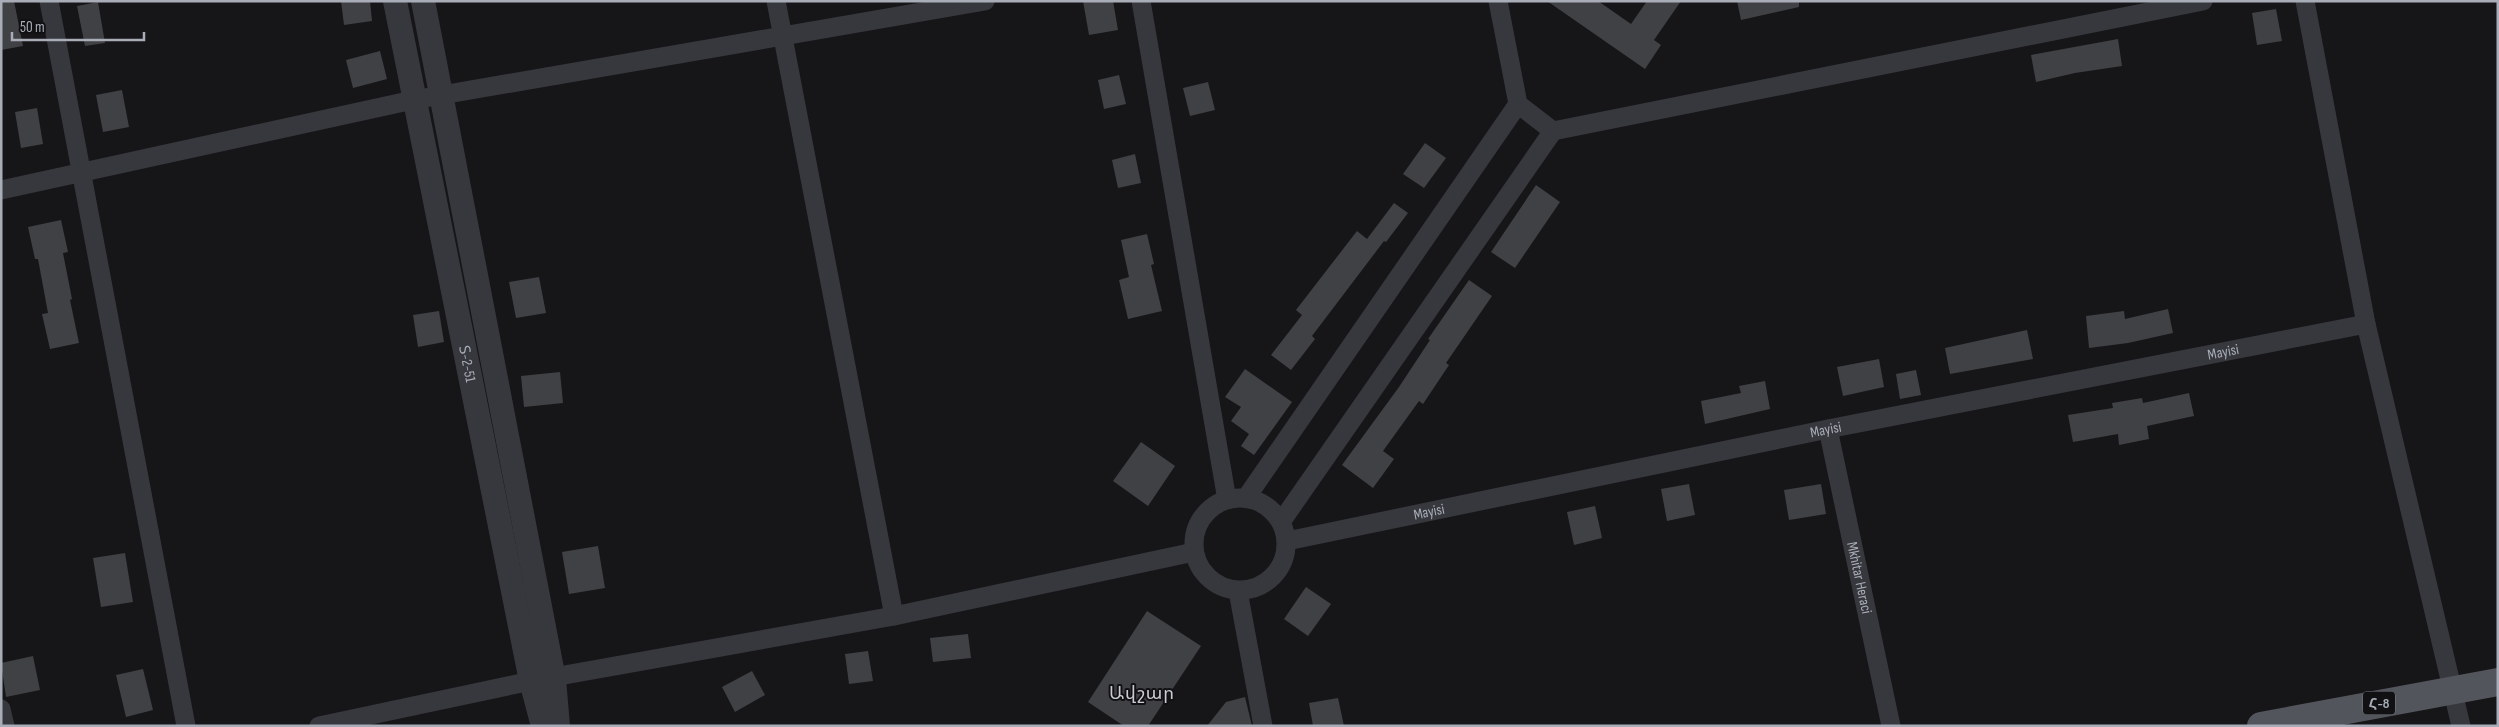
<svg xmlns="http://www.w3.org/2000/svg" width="2499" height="727" viewBox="0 0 2499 727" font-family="'Sofia Sans Condensed','Noto Sans Armenian',sans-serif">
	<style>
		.building { fill: #404145 }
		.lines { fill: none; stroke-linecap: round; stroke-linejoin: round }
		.minor { stroke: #37383d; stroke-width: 19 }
		.tertiary { stroke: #37383d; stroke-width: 24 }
		.primary { stroke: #53555c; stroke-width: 28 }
		.labels { text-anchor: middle; stroke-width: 4; stroke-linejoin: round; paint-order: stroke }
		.shield { fill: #111113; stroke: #7b7e86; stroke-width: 1 }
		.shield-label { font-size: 14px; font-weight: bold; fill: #a8adb8 }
		.street-label { font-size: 15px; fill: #a8adb8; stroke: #111113 }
		.quarter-label { font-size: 18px; letter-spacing: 1px; fill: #c9ccd4; stroke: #111113 }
	</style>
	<rect width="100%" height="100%" fill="#161618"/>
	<g class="building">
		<path d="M1 1H14L23 46 1 50Z"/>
		<path d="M341 1H370L372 21 344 25Z"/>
		<path d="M1083 1H1113L1118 30 1089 35Z"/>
		<path d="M1547 1H1598L1631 24 1647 1H1681L1654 40 1661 45 1645 69Z"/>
		<path d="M1737 1H1799V7L1741 20Z"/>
		<path d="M98 2 105 43 85 46 77 6Z"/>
		<path d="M2276 9 2282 41 2257 45 2252 13Z"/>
		<path d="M2118 39 2122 66 2075 73 2036 82 2031 55Z"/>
		<path d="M380 51 387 79 353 88 346 60Z"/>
		<path d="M1119 75 1126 104 1104 109 1098 80Z"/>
		<path d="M1208 82 1215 110 1190 116 1183 88Z"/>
		<path d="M122 90 129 127 103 132 96 95Z"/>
		<path d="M37 108 43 144 21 148 15 112Z"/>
		<path d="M1425 143 1446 158 1424 188 1403 174Z"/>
		<path d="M1135 154 1141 183 1118 188 1112 160Z"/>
		<path d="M1536 185 1560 202 1515 268 1491 252Z"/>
		<path d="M1394 203 1408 213 1386 242 1384 241 1312 336 1315 339 1291 370 1271 355 1302 315 1296 310 1357 231 1367 239Z"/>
		<path d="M61 220 68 252 63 253 72 299 70 300 79 343 50 349 42 314 48 313 38 259H35L28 227Z"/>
		<path d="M1147 234 1154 264 1151 265 1162 311 1128 319 1119 280 1129 277 1121 240Z"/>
		<path d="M539 277 546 313 516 318 509 282Z"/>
		<path d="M1469 280 1492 296 1446 363 1449 365 1423 404 1419 401 1383 451 1394 459 1373 488 1342 465 1399 387 1430 340 1428 339Z"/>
		<path d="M2168 309 2173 333 2128 343 2089 348 2086 316 2124 311 2125 319Z"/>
		<path d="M439 311 444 342 418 347 413 315Z"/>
		<path d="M2027 330 2033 359 1950 374 1945 348Z"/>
		<path d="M1879 359 1884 387 1843 396 1837 367Z"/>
		<path d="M1245 369 1292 402 1254 455 1241 446 1249 434 1231 421 1241 407 1225 397Z"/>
		<path d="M1916 370 1921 395 1900 399 1896 374Z"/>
		<path d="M560 372 563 403 524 407 521 376Z"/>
		<path d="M1765 381 1770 409 1705 424 1701 401 1741 393 1739 386Z"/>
		<path d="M2189 393 2194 416 2147 426 2149 439 2119 445 2118 434 2073 442 2068 415 2113 408 2112 403 2142 398 2143 403Z"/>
		<path d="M1141 442 1175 466 1148 506 1113 481Z"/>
		<path d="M1689 484 1695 515 1667 521 1661 489Z"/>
		<path d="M1821 484 1826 514 1789 520 1784 490Z"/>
		<path d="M1595 506 1602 538 1574 545 1567 512Z"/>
		<path d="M598 546 605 588 569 594 562 552Z"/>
		<path d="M125 553 133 602 101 607 93 558Z"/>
		<path d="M1306 587 1331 604 1308 636 1284 619Z"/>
		<path d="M1147 611 1201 646 1148 726H1124L1088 702Z"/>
		<path d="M968 634 971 658 933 662 930 638Z"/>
		<path d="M868 651 873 681 849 684 845 654Z"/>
		<path d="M33 656 40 690 6 697 1 663Z"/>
		<path d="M143 669 153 710 126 717 116 675Z"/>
		<path d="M752 671 765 695 735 712 722 687Z"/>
		<path d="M1245 697 1252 726H1207L1226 702Z"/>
		<path d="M1338 698 1344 726H1313L1309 703Z"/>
	</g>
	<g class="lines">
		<g class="minor">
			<path d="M49 1 186 726"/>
			<path d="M776 1 894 616"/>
			<path d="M1141 1 1227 500"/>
			<path d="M1498 1 1518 104 1553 131 2203 1"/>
			<path d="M2305 1 2366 324 2461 726"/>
			<path d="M1 190 413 100 985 1"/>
			<path id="s1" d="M1828 429 1891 726"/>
			<circle cx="1240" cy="544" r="46"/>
			<path d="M1246 498 1518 104"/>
			<path d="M1281 522 1553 131"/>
			<path id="s2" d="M1287 541 1828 429 2366 324"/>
			<path d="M1238 591 1263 726"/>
			<path d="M1 709 5 726"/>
			<path d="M319 726 531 681 894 616 1194 552"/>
		</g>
		<g class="tertiary">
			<path id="s3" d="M395 1 531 681 543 726"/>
			<path d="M423 1 554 679 558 726"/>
		</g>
		<path class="primary" d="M2261 726 2498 682"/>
	</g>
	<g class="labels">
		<rect class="shield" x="2363" y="691.5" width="32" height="23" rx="4"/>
		<g class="shield-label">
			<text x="2379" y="708">Հ-8</text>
		</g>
		<g class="street-label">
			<text dy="5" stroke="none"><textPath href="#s2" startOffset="955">Mayisi</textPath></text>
			<text dy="5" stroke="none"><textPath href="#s3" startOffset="370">Տ-2-51</textPath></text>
			<text dy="5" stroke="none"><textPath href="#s2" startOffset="550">Mayisi</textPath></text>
			<text dy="5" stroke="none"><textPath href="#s2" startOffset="145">Mayisi</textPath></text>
			<text dy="5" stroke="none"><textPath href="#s1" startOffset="152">Mkhitar Heraci</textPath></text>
		</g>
		<g class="quarter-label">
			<text x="1142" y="699">Ավշար</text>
		</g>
	</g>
	<rect width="2499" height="727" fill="none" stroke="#a8adb8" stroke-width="5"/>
	<path d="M12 32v8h132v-8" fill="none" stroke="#a8adb8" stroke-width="2.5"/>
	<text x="20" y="32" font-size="15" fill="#a8adb8" stroke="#111113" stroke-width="4" paint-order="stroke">50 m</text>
</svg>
